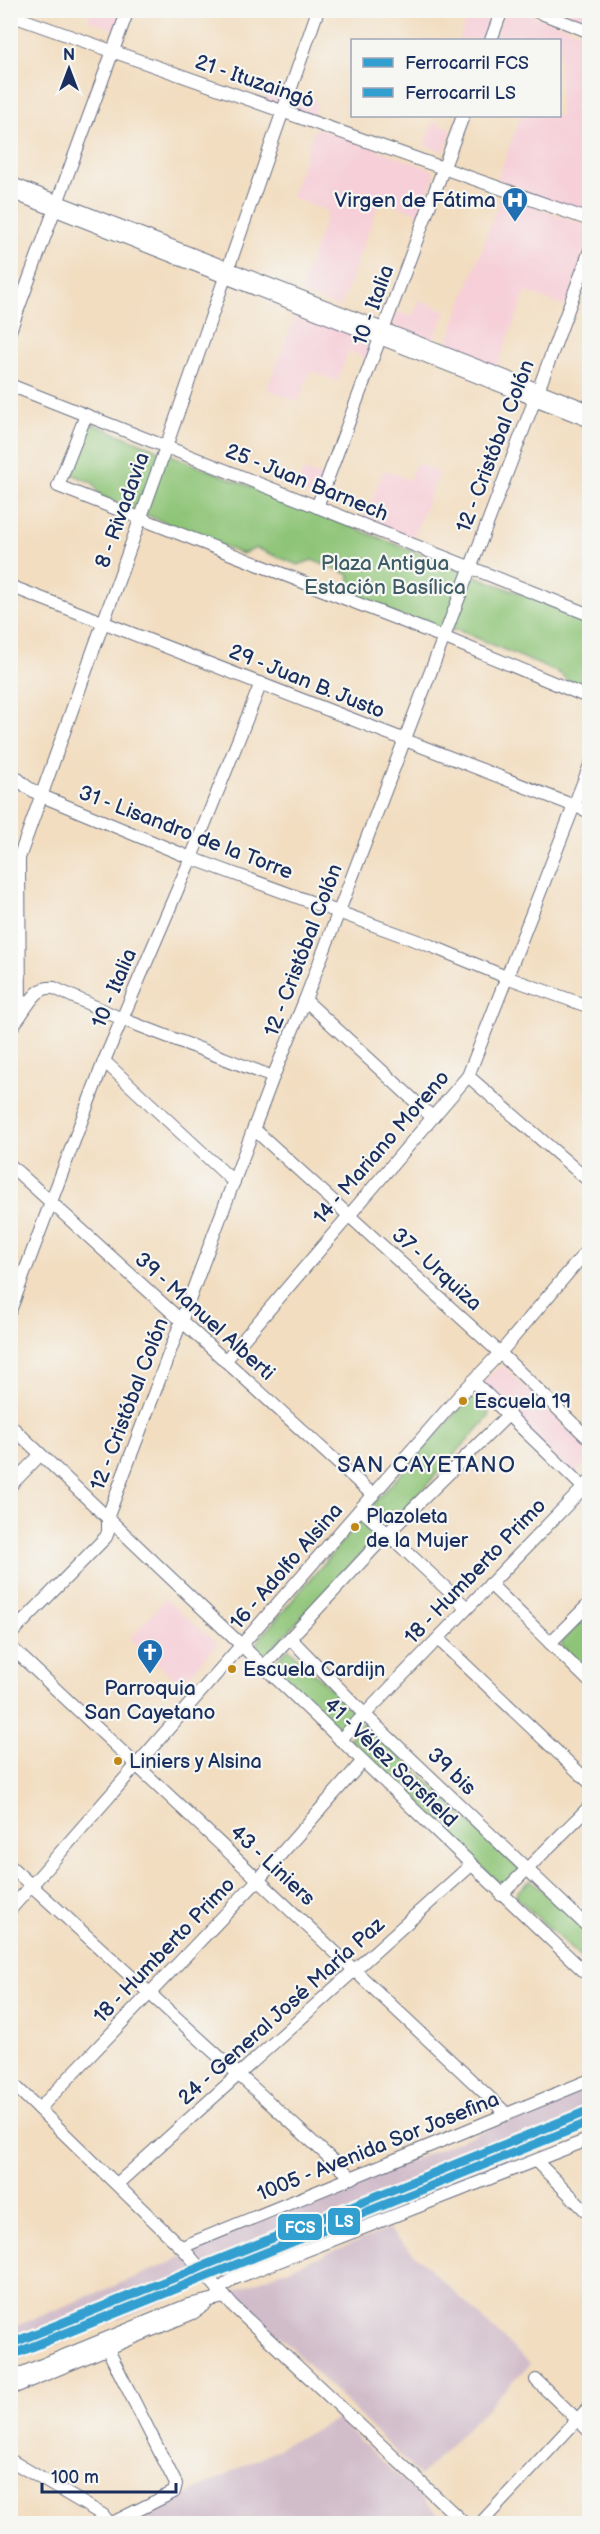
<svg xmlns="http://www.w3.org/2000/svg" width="600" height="2534" viewBox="0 0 600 2534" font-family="'Balsamiq Sans',sans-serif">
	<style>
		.built { fill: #f6cfd8 }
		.industrial { fill: #d1bdca }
		.green { fill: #8ec477; stroke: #547a6a; stroke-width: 1.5 }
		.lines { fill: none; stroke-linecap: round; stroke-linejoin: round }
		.minor-casing { stroke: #666c80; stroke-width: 14 }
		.minor { stroke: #fff; stroke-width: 12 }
		.rail-1-casing { stroke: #f6f6f2; stroke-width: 14 }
		.rail-2-casing { stroke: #f6f6f2; stroke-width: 14 }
		.rail-1 { stroke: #319fd0; stroke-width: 9 }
		.rail-2 { stroke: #319fd0; stroke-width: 9 }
		.bus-dot { fill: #c08818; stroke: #f6f6f2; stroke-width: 2 }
		.labels { text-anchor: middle; stroke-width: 4.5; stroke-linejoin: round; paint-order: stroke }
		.bus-label { font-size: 20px; fill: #1b2f5e; stroke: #f6f6f2; text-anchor: start }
		.street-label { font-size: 21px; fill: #1b2f5e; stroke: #f6f6f2 }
		.poi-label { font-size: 21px; fill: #1b2f5e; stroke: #f6f6f2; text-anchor: end }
		.park-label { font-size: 21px; fill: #3e5c66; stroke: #f6f6f2 }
		.neighbourhood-label { font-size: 22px; letter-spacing: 1.5px; fill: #1b2f5e; stroke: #f6f6f2 }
		.line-badge { stroke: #f6f6f2; stroke-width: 2 }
		.badge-label { font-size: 16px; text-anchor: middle; font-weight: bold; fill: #fff }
	</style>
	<rect width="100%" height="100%" fill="#f6f6f2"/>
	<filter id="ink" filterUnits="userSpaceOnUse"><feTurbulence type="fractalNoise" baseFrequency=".0167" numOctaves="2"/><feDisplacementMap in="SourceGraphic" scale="12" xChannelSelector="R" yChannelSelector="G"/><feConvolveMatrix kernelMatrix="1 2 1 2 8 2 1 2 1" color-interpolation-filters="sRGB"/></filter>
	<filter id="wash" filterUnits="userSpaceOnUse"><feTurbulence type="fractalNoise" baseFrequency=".008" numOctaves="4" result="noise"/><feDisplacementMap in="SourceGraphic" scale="24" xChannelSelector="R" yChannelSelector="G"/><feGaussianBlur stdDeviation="1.35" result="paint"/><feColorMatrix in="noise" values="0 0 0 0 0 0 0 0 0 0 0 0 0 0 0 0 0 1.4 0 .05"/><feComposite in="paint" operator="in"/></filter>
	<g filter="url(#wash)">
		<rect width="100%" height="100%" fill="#f2ddc0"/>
		<g class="built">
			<path d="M92 11H123L116 30 88 20Z"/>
			<path d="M470 11H495L485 40H459Z"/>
			<path d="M505 11H521L589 35V216L497 180 521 116H560V40H494Z"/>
			<path d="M544 11H589V27Z"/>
			<path d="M269 85 287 90 282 103 278 105 264 100Z"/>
			<path d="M292 94 318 103 312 117 289 110Z"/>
			<path d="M433 122 452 129 444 152 425 145Z"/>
			<path d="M315 127 433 170 435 174 421 214 380 200 340 308 300 292 328 211 291 197Z"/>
			<path d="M502 194 589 226V244L566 307 526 292 496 369 445 349Z"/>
			<path d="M419 300 446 311 432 344 391 324 394 311 412 317Z"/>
			<path d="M298 310 373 342 368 359 349 351 337 381 310 371 299 402 267 389Z"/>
			<path d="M416 463 439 473 413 538 364 519 384 470 409 480Z"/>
			<path d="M303 471 325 478 315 496 295 491Z"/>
			<path d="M504 1367 589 1449V1459L574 1476 482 1384 498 1368Z"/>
			<path d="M165 1599 217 1644 181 1684 130 1639Z"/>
		</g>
		<g class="industrial">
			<path d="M589 2088V2129L11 2363V2328L177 2260 194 2249Z"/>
			<path d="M388 2229 530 2364 420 2476 234 2291Z"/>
			<path d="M337 2419 445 2520V2523H129Z"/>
		</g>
		<g class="green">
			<path d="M90 423 589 621V690L569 681 559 673 458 630 440 631 357 599 348 574 312 560 298 565 256 548 242 554 100 496 93 483 72 474Z"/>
			<path d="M470 1398C479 1398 491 1408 489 1417L392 1523H386L372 1510 373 1504Z"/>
			<path d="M364 1520 380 1534 264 1657 260 1656 254 1649 255 1644 360 1521Z"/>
			<path d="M589 1612V1675L561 1645 564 1639Z"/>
			<path d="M288 1648 351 1708V1715L338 1728H335L270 1667Z"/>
			<path d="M364 1721 520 1870 502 1886 498 1883 349 1739Z"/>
			<path d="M531 1880 589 1932V1966L516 1897 517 1892Z"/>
		</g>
	</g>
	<g filter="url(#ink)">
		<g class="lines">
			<g class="minor-casing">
				<g id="minor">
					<path d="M533 10 590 32"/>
					<path d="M10 15 590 220"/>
					<path d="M491 40 502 10"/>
					<path d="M10 183 590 410"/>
					<path d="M10 192 590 421"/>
					<path d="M10 331 128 10"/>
					<path d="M10 385 590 615"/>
					<path d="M86 415 58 486 443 637 590 698"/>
					<path d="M317 507 463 116"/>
					<path d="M10 586 590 812"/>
					<path d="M10 772 27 787 42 796 191 858 431 946 506 977 590 1007"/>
					<path d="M305 1000 432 1117"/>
					<path d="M10 1007 20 1016C29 1004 37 985 54 988L122 1019 273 1077"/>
					<path d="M10 1030 20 1016 19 858 166 447 318 10"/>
					<path d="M104 1061 234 1182"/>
					<path d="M468 1076 590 1182"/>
					<path d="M255 1130 500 1353 590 1440"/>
					<path d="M10 1165 373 1495"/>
					<path d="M10 1311 104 1061 191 858 261 683"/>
					<path d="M225 1361 468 1076 590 765"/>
					<path d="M473 1381 584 1488"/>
					<path d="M10 1425 590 1977"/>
					<path d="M10 1486 40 1455"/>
					<path d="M361 1509 467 1608"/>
					<path d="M490 1584 590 1682"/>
					<path d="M10 1635 106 1537 108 1532V1516L273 1077 305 1000 535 399 590 250"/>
					<path d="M290 1638 364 1714 590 1929"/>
					<path d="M438 1639 590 1783"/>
					<path d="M550 1643 590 1603"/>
					<path d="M10 1646 507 2114"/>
					<path d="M264 1666 387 1534 509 1414"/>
					<path d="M340 1740 590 1481"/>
					<path d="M10 1866 352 2178"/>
					<path d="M501 1895 590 1806"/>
					<path d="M10 1910 458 1397 500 1353 590 1247"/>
					<path d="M10 2081 186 2252 232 2305 465 2524"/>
					<path d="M39 2109 259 1879 362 1762"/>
					<path d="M536 2161 590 2215"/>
					<path d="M117 2184 470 1866"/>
					<path d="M182 2247 590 2080"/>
					<path d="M218 2290 233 2279 590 2139"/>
					<path d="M103 2340 176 2484 174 2492 110 2524"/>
					<path d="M10 2378 188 2305 225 2297"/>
					<path d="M536 2380 590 2432"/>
					<path d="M10 2389 193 2313 206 2304"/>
					<path d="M10 2460 103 2515 110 2524"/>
					<path d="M480 2524 590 2406"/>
				</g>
			</g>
			<use href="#minor" class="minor"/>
			<g class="rail-1-casing">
				<path id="rail-1" d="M10 2344 590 2110"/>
			</g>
			<g class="rail-2-casing">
				<path id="rail-2" d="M14 2354 590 2122"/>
			</g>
			<use href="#rail-1" class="rail-1"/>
			<use href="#rail-2" class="rail-2"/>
		</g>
	</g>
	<defs>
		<g id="hospital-pin" transform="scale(1.35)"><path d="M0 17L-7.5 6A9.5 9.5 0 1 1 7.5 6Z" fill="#1f6fb2" stroke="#f6f6f2"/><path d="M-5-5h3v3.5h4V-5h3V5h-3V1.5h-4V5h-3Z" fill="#fff"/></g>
		<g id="church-pin" transform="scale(1.35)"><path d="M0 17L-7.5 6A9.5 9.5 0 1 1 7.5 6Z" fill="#1f6fb2" stroke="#f6f6f2"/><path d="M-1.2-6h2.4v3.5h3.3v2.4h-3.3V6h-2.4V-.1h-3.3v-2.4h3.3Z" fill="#fff"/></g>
	</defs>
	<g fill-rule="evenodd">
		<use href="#hospital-pin" x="515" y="200"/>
		<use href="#church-pin" x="150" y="1652"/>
	</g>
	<g class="bus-dot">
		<circle cx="463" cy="1401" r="5"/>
		<circle cx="355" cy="1527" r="5"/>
		<circle cx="232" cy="1669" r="5"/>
		<circle cx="118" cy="1761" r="5"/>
	</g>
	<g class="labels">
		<g class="bus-label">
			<text x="474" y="1408">Escuela 19</text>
			<text x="366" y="1523">Plazoleta<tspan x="366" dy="24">de la Mujer</tspan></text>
			<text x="243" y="1676">Escuela Cardijn</text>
			<text x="129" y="1768">Liniers y Alsina</text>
		</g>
		<g class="street-label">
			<text transform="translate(255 81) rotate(19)" y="7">21 - Ituzaingó</text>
			<text transform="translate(373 305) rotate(-70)" y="7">10 - Italia</text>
			<text transform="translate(495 446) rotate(-69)" y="7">12 - Cristóbal Colón</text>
			<text transform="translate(307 482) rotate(22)" y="7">25 - Juan Barnech</text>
			<text transform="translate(122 510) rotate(-70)" y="7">8 - Rivadavia</text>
			<text transform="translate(307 681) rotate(22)" y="7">29 - Juan B. Justo</text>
			<text transform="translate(186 832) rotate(21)" y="7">31 - Lisandro de la Torre</text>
			<text transform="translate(303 950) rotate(-69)" y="7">12 - Cristóbal Colón</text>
			<text transform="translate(114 988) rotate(-67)" y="7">10 - Italia</text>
			<text transform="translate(381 1147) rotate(-49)" y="7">14 - Mariano Moreno</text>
			<text transform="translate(437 1269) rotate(42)" y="7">37 - Urquiza</text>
			<text transform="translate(205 1316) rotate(42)" y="7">39 - Manuel Alberti</text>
			<text transform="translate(129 1404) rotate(-69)" y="7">12 - Cristóbal Colón</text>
			<text transform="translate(286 1566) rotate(-49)" y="7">16 - Adolfo Alsina</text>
			<text transform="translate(475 1571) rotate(-46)" y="7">18 - Humberto Primo</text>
			<text transform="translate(391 1762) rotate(44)" y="7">41 - Vélez Sarsfield</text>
			<text transform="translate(452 1771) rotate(44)" y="7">39 bis</text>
			<text transform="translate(273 1865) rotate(43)" y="7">43 - Liniers</text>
			<text transform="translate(164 1950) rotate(-46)" y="7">18 - Humberto Primo</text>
			<text transform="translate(281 2011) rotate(-42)" y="7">24 - General José María Paz</text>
			<text transform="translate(378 2146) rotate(-22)" y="7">1005 - Avenida Sor Josefina</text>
		</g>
		<g class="poi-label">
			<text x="496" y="207">Virgen de Fátima</text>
			<text x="150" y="1695" text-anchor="middle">Parroquia<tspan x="150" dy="24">San Cayetano</tspan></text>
		</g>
		<g class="park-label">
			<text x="385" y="570">Plaza Antigua<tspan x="385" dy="24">Estación Basílica</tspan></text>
		</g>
		<g class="neighbourhood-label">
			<text x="427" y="1472">SAN CAYETANO</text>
		</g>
	</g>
	<g class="line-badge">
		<rect x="327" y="2207" width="34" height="29" rx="6" fill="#319fd0"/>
		<rect x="277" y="2213" width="46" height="28" rx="6" fill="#319fd0"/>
	</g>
	<g class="badge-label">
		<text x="344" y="2227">LS</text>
		<text x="300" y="2233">FCS</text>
	</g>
	<rect width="600" height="2534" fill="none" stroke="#f6f6f2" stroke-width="36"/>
	<rect x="351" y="39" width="210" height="78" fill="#f6f6f2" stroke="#9ea6b7" stroke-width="1.5"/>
	<rect x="363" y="58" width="30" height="9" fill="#319fd0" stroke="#9ea6b7" stroke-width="1.5"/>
	<text x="405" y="69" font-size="18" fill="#1b2f5e">Ferrocarril FCS</text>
	<rect x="363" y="88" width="30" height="9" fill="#319fd0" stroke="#9ea6b7" stroke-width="1.5"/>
	<text x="405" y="99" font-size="18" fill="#1b2f5e">Ferrocarril LS</text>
	<g transform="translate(69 69)" stroke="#f6f6f2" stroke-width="4.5" paint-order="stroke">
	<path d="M0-4.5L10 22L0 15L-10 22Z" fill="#1b2f5e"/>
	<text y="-9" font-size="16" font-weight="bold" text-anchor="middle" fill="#1b2f5e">N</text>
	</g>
	<path d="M42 2483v9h134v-9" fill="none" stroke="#1b2f5e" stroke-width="3"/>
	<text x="51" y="2483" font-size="18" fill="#1b2f5e" stroke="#f6f6f2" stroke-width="4.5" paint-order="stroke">100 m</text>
</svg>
